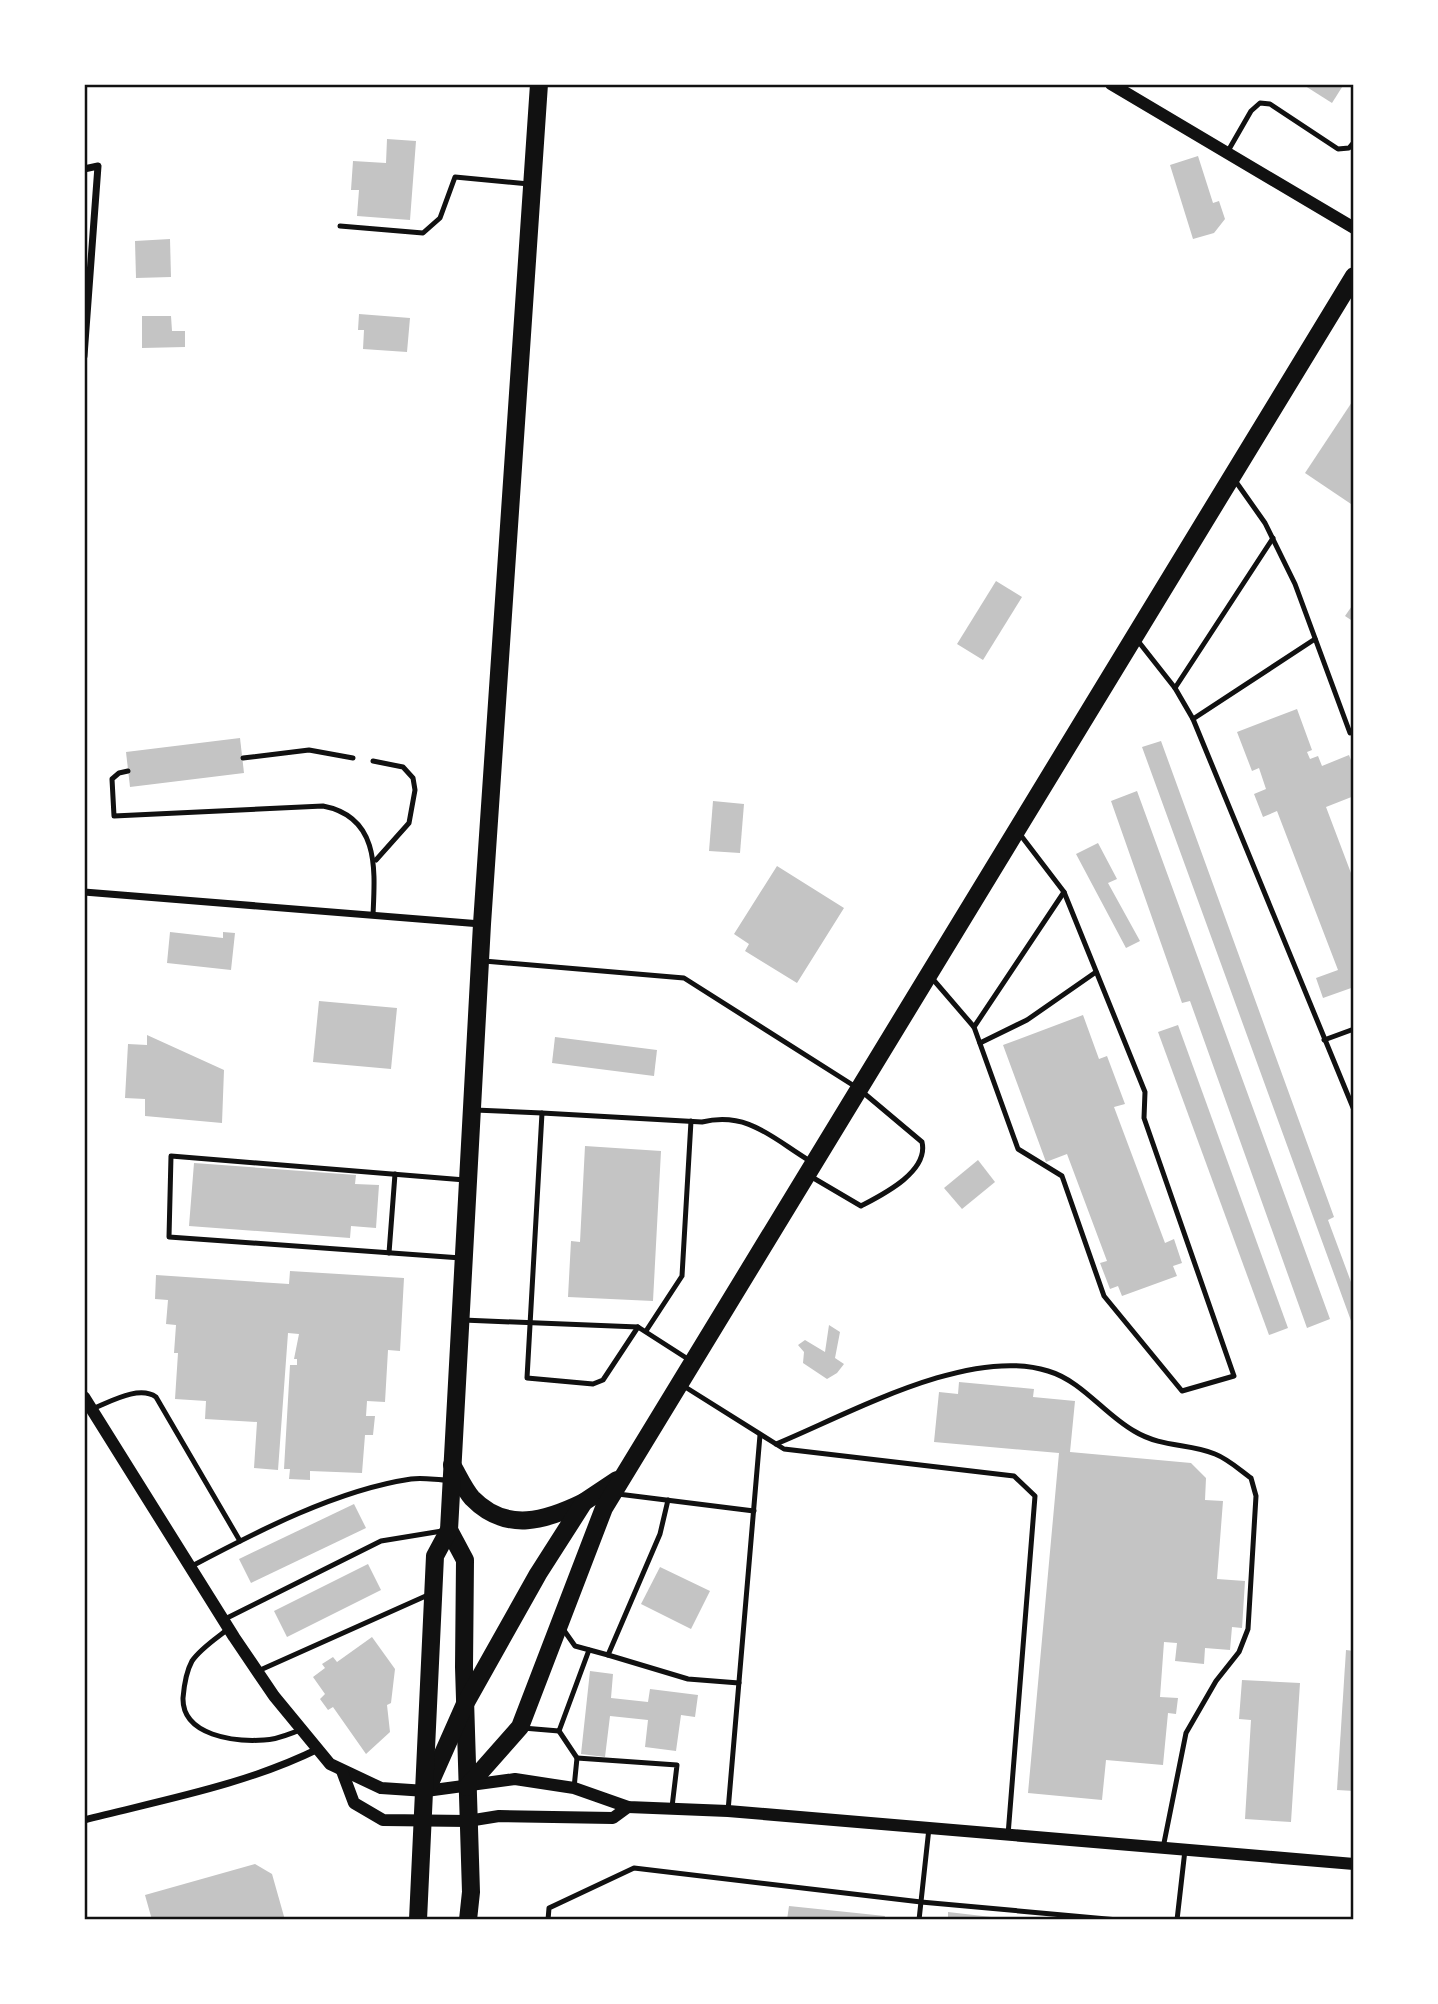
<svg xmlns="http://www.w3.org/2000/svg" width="1438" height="2004" viewBox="0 0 1438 2004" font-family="Manrope,sans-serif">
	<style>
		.building { fill: #c4c4c4 }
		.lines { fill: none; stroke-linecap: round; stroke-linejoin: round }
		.service { stroke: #111; stroke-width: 5 }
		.minor { stroke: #111; stroke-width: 7 }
		.tertiary { stroke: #111; stroke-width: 12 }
		.primary { stroke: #111; stroke-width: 18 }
		.neatline { fill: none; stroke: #111; stroke-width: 2.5 }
	</style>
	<rect width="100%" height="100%" fill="#fff"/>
	<g class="building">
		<path d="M1302 84H1344L1332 103Z"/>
		<path d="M387 139 416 141 410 220 357 216 359 190H351L353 161 386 163Z"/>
		<path d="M1198 156 1213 203 1219 201 1225 219 1214 233 1193 239 1170 165Z"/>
		<path d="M170 239 171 277 136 278 135 241Z"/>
		<path d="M359 314 410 318 407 352 363 349 364 330H358Z"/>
		<path d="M142 316H171L172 331H185V347L142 348Z"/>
		<path d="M1354 399V506L1305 473Z"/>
		<path d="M996 581 1022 597 983 660 957 644Z"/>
		<path d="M1354 603V622L1345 616Z"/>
		<path d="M1297 709 1312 750 1307 752 1310 759 1318 756 1322 766 1349 755 1354 768V796L1326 807 1354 881V987L1323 998 1316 978 1338 970 1277 811 1263 817 1254 794 1266 789 1259 768 1252 771 1237 732Z"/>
		<path d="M240 738 244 773 130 787 126 752Z"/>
		<path d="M1161 741 1334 1217 1328 1220 1354 1290V1329L1142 747Z"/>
		<path d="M1137 791 1330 1319 1307 1328 1190 1001 1182 1003 1111 801Z"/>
		<path d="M713 801 744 804 740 853 709 851Z"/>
		<path d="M1098 843 1117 879 1108 883 1140 941 1126 948 1076 854Z"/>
		<path d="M777 866 844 908 797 983 745 951 749 944 734 934Z"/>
		<path d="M170 932 223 938V932L235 933 231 970 167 963Z"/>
		<path d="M319 1001 397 1008 391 1069 313 1062Z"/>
		<path d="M1083 1015 1099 1059 1107 1056 1125 1104 1114 1107 1165 1243 1174 1239 1182 1263 1173 1266 1177 1276 1122 1296 1118 1286 1110 1289 1100 1263 1107 1261 1067 1154 1046 1162 1003 1045Z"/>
		<path d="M1178 1025 1288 1328 1269 1335 1158 1032Z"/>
		<path d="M147 1035 224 1070 222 1123 145 1116V1099L125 1098 128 1044 147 1045Z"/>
		<path d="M555 1037 657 1050 654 1076 552 1063Z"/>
		<path d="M585 1146 661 1151 653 1301 568 1297 571 1241 580 1242Z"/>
		<path d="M978 1160 995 1182 962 1209 944 1188Z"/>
		<path d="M194 1163 356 1175 355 1184 379 1185 376 1228 351 1226 350 1238 189 1226Z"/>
		<path d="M290 1271 404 1278 400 1351 388 1350 385 1402 367 1401 366 1416H375L373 1435H365L362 1473 310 1471V1480L289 1479 290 1469H284L290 1365H297V1359H294L299 1334 288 1333 278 1470 254 1468 257 1422 205 1419 206 1401 175 1399 178 1353H174L176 1325 166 1324 168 1300 155 1299 156 1275 289 1284Z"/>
		<path d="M829 1325 840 1332 835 1358 844 1364 837 1373 827 1379 803 1363 804 1352 798 1345 805 1340 825 1352Z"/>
		<path d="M959 1382 1034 1389 1033 1397 1075 1401 1070 1452 1191 1463 1206 1478 1205 1500 1223 1501 1217 1579 1245 1581 1242 1628 1232 1627 1230 1650 1205 1648 1204 1664 1175 1661 1177 1643 1164 1642 1160 1697 1178 1698 1176 1714 1168 1713 1163 1765 1106 1760 1102 1800 1028 1793 1059 1453 934 1442 939 1392 958 1394Z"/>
		<path d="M354 1504 366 1528 251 1583 239 1559Z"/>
		<path d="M368 1564 381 1590 287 1637 274 1611Z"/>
		<path d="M660 1567 710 1591 691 1629 641 1604Z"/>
		<path d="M372 1637 395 1669 391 1703 387 1705 390 1732 366 1754 333 1707 328 1710 320 1699 325 1694 313 1677 325 1668 322 1664 333 1657 337 1662Z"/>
		<path d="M1346 1650 1354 1651V1791L1337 1790Z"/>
		<path d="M590 1671 613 1674 611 1698 648 1702 650 1689 698 1695 695 1717 681 1715 676 1751 645 1747 648 1720 610 1716 605 1757 581 1754Z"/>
		<path d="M1242 1680 1300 1683 1291 1822 1245 1819 1251 1720 1239 1719Z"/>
		<path d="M255 1864 272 1874 285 1920H152L145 1895Z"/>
		<path d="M789 1906 885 1916 884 1920H787Z"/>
		<path d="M948 1912 1000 1918V1920H948Z"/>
	</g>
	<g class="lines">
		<g class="service">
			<path d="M1228 151 1251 111 1260 103 1270 104 1338 149 1349 148 1354 142"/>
			<path d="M340 226 423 233 440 218 455 177 529 184"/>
			<path d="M1234 479 1265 523 1295 584 1350 733"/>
			<path d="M1138 641 1175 688 1193 719 1315 639"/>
			<path d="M1175 688 1273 538"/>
			<path d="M1193 719 1354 1110"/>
			<path d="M243 758 309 750 353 758"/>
			<path d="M373 761 403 767 413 778 415 790 409 823 376 860"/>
			<path d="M128 771 119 773 112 779 114 816 323 806C380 817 375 870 373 915"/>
			<path d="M484 961 684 978 859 1089 922 1142C929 1172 882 1195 861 1206L810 1176"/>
			<path d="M931 977 974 1027 1018 1149 1062 1176 1104 1296 1182 1391 1234 1376 1144 1118 1145 1092 1064 892 1019 833"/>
			<path d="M974 1027 1064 892"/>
			<path d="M1324 1040 1354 1029"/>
			<path d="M980 1043 1027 1020 1096 972"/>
			<path d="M475 1110 542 1113"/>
			<path d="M389 1253 395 1174"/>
			<path d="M461 1258 169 1237 171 1156 465 1180"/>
			<path d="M463 1320 638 1327 691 1361"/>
			<path d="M638 1327 603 1380 593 1384 527 1378 542 1113 702 1122C748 1111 772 1138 810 1161"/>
			<path d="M646 1331 682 1276 691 1121"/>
			<path d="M682 1385 784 1449 1014 1476 1035 1496 1008 1835"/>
			<path d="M92 1409C110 1402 139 1385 156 1397L240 1541"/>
			<path d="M776 1444C849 1414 969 1346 1048 1371 1082 1381 1104 1414 1134 1431 1162 1448 1189 1443 1215 1454 1228 1459 1240 1470 1251 1478L1256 1496 1248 1629 1239 1652 1216 1681 1186 1733 1163 1848"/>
			<path d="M618 1494 754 1511"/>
			<path d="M192 1566C258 1531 337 1490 411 1479 423 1477 436 1480 448 1480"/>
			<path d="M223 1620 381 1541 442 1531"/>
			<path d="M228 1629C217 1638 201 1648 192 1661 186 1672 184 1686 183 1698 182 1736 235 1742 264 1740 276 1740 289 1734 300 1730"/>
			<path d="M563 1629 575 1646 608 1655 660 1534 668 1500"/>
			<path d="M608 1655 688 1679 739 1683"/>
			<path d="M258 1671 428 1595"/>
			<path d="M523 1728 559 1731 589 1650"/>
			<path d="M559 1731 577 1758 574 1788"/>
			<path d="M577 1758 677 1765 672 1807"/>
			<path d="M728 1811 760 1435"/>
			<path d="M548 1920 549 1908 634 1868 921 1902 1118 1920"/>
			<path d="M919 1920 929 1828"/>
			<path d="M1177 1920 1185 1850"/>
		</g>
		<g class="minor">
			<path d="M84 169 98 166 84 356"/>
			<path d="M84 892 481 924"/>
			<path d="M84 1820C162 1800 245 1785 318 1749"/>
		</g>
		<g class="tertiary">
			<path d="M1111 84 1354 228"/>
			<path d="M84 1397 234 1637 274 1696 330 1764 381 1788 426 1791 515 1779 574 1788 628 1807 728 1811 1354 1864"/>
			<path d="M342 1771 354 1803 383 1820 468 1821 499 1816 613 1818 628 1807"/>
		</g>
		<g class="primary">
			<path d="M452 1465C458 1475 464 1489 472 1498 507 1534 547 1520 584 1502"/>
			<path d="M449 1530 465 1560 464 1667 471 1892 468 1920"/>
			<path d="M430 1783 465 1704 538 1574 584 1502 617 1480"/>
			<path d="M467 1787 520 1727 604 1508 1354 276"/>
			<path d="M418 1920 435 1556 449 1530 482 924 539 84"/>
		</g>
	</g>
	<rect width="1438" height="2004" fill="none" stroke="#ffffff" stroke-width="172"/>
	<rect x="86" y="86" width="1266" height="1832" class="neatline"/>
</svg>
